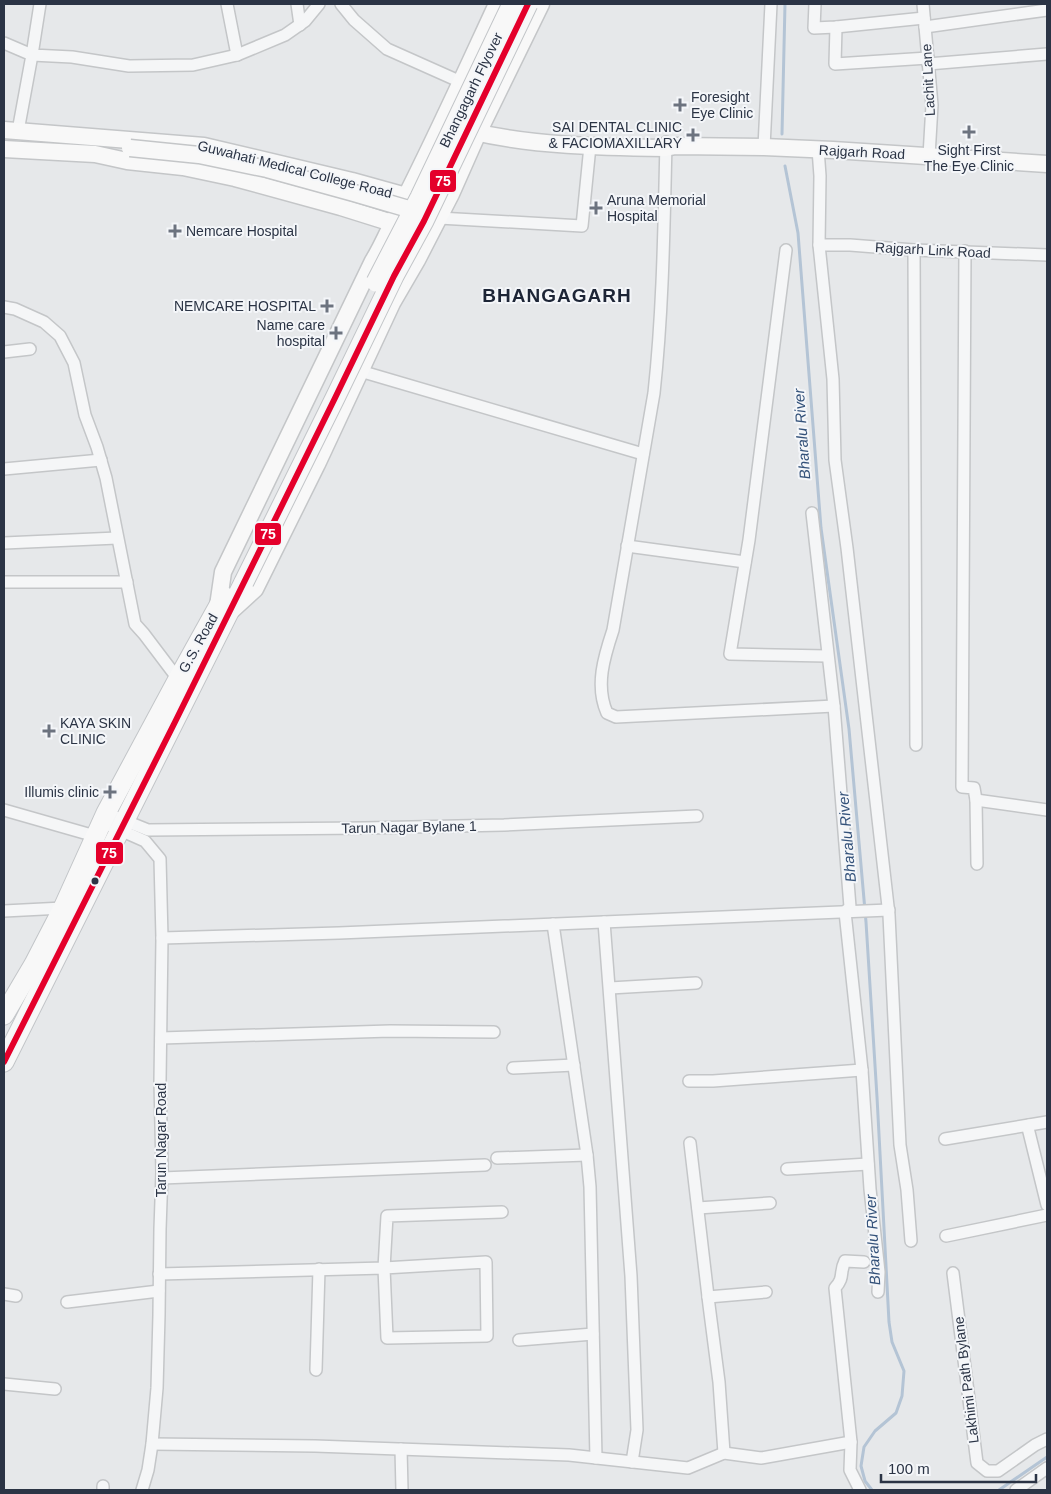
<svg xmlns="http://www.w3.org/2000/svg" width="1051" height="1494" viewBox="0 0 1051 1494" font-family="Helvetica,sans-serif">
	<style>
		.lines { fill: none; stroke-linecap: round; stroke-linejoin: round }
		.stream { stroke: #b4c4d5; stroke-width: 3 }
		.street-casing { stroke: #c4c6c8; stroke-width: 14 }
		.secondary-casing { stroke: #c4c6c8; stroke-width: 19 }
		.primary-casing { stroke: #c2c5c8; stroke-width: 21 }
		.street { stroke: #f5f6f7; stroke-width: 11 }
		.secondary { stroke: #f8f8f8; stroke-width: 16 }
		.primary { stroke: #f8f8f8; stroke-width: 19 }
		.secondary-bridge-casing { stroke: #c4c6c8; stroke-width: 19; stroke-linecap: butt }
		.primary-bridge-casing { stroke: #c2c5c8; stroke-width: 21; stroke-linecap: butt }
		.secondary-bridge { stroke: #f8f8f8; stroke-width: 16 }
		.primary-bridge { stroke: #f8f8f8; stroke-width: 19 }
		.bus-1-casing { stroke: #f4f6f9; stroke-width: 10 }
		.bus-1 { stroke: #e4002b; stroke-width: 6 }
		.poi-dot { fill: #6c737f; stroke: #f4f6f9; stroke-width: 2 }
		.bus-dot { fill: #2b3445; stroke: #f4f6f9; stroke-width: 2 }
		.labels { text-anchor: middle; stroke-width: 4; stroke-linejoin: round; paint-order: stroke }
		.street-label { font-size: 14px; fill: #2b3445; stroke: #f4f6f9 }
		.poi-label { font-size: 14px; fill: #2b3445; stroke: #f4f6f9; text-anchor: start }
		.water-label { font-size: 15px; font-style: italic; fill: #34527a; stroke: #f4f6f9 }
		.district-label { font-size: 19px; font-weight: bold; letter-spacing: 1px; fill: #1d2536; stroke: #f4f6f9 }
		.line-badge { stroke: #f4f6f9; stroke-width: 2 }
		.badge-label { font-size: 14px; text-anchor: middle; font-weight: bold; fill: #fff }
	</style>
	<rect width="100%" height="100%" fill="#e6e8ea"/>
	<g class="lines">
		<g class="stream">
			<path d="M782 134 785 4"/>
			<path d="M785 166 798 233 821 528 849 729 866 922 877 1097 889 1322 892 1342 904 1371 902 1396 896 1413 875 1431 864 1447 861 1466 865 1481 872 1490"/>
			<path d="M999 1490 1047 1457"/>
		</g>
		<g class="street-casing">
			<g id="street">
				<path d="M40 4 32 55 72 57 129 66 193 65 237 55 285 35 305 21 319 4"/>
				<path d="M227 4 237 55"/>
				<path d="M297 4 300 25"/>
				<path d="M341 4 354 20 387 49 461 82"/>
				<path d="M815 4 814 28 836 27 924 18"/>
				<path d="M923 4 932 105 929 156"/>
				<path d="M836 27 835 64 928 58"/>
				<path d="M925 27 1047 10"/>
				<path d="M4 43 32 55 18 131"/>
				<path d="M928 64 1047 54"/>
				<path d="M666 142C664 226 663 310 654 393L613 630C604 657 595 686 607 713L616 717 834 706"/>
				<path d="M764 147 771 4"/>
				<path d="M818 149 820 176 819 245 833 379 835 460 847 548 889 915 900 1145 907 1190 911 1241"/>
				<path d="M439 218 582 226 590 146"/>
				<path d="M819 245H850L914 250 1047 255"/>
				<path d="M786 250 749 540 730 654 827 656"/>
				<path d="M914 250 916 745"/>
				<path d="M965 251 962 787 974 788 976 800 977 864"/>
				<path d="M4 307 15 309 44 322 60 336 74 363 85 415 97 447 106 478 135 624 144 634 178 679"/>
				<path d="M4 352 30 349"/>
				<path d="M360 371 643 454"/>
				<path d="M4 469 101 460"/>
				<path d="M812 513 834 706 850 907 845 912 862 1070 870 1189 879 1272 878 1292"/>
				<path d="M4 543 117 538"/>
				<path d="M627 546 745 562"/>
				<path d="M4 582H127"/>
				<path d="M976 800 1047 810"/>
				<path d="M4 810 95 836"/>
				<path d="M106 813 148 830 365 828 504 825 697 816"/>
				<path d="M102 822 145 841 160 859 162 938 160 1081 162 1172 160 1229 159 1315 157 1388 152 1444 148 1470 142 1490"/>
				<path d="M4 911 63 908"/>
				<path d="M604 922 631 1276 637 1430 632 1462"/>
				<path d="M553 924 587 1155 590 1187 596 1458"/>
				<path d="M162 938 339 933 889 910"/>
				<path d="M610 988 696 983"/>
				<path d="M161 1038 390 1031 494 1032"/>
				<path d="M513 1068 574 1065"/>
				<path d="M689 1081H713L862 1070"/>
				<path d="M1029 1125 1028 1128 1047 1205"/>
				<path d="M945 1139 1047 1122"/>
				<path d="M690 1143 709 1305 719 1382 724 1453"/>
				<path d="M497 1158 587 1155"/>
				<path d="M787 1169 868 1164"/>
				<path d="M162 1178 485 1165"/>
				<path d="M698 1208 770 1203"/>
				<path d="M946 1236 1047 1215"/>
				<path d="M953 1273 977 1463 987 1471H998L1035 1445 1047 1439"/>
				<path d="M159 1274 384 1268 387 1338 487 1336 486 1262 384 1268 387 1216 502 1212"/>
				<path d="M4 1294 16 1296"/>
				<path d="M708 1297 766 1292"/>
				<path d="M67 1302 159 1291"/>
				<path d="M519 1340 593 1334"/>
				<path d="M316 1370 319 1269"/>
				<path d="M4 1384 55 1389"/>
				<path d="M152 1444 315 1446 569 1455 688 1468 724 1453 761 1458 851 1442"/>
				<path d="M401 1449 402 1490"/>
				<path d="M103 1490V1486"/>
				<path d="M860 1490 850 1470 851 1442 835 1288C845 1277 839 1273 845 1261L864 1262"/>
				<path d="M1016 1490 1047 1468"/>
			</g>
		</g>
		<g class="secondary-casing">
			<g id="secondary">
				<path d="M4 130 204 146 352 181 406 196"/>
				<path d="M470 131C534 146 600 147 665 148L676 146 764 147 833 150 1047 164"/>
				<path d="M4 149 95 154 127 161 183 167 235 178 341 207 392 223"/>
				<path d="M218 606 223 572 373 261C383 245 390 227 399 210 434 142 465 73 497 4"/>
				<path d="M232 610 255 589 317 464 392 303 417 260 451 194 478 133 541 4"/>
			</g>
		</g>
		<g class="primary-casing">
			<g id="primary">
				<path d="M4 1015 34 964 63 908 106 813 178 679 224 596"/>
				<path d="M4 1062 244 582"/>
			</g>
		</g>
		<use href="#street" class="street"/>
		<use href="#secondary" class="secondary"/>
		<use href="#primary" class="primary"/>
		<g class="secondary-bridge-casing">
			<path id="secondary-bridge" d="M130 148 199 155 267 169 354 193 412 210"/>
		</g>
		<g class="primary-bridge-casing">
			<g id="primary-bridge">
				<path d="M376 282 420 197 512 4"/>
				<path d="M244 582 335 398 394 276 424 221 528 4"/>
			</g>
		</g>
		<use href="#secondary-bridge" class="secondary-bridge"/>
		<use href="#primary-bridge" class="primary-bridge"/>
		<g class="bus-1-casing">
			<path id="bus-1" d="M4 1062 175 722 335 398 394 276 424 221 528 4"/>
		</g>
		<use href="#bus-1" class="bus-1"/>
	</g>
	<g class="poi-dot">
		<path d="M677.5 97.5h5v5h5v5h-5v5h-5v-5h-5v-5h5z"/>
		<path d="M966.5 124.5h5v5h5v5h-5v5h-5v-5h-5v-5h5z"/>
		<path d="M690.5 127.5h5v5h5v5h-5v5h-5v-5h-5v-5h5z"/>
		<path d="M593.5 200.5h5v5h5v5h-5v5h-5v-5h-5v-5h5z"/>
		<path d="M172.5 223.5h5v5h5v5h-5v5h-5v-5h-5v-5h5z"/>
		<path d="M324.5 298.5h5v5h5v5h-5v5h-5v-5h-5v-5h5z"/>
		<path d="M333.5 325.5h5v5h5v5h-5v5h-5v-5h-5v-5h5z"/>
		<path d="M46.5 723.5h5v5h5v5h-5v5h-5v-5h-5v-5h5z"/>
		<path d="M107.5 784.5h5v5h5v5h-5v5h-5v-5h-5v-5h5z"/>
	</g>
	<circle class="bus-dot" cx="95" cy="881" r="4.5"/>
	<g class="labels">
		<g class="street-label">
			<text transform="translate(928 80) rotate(-93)" y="5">Lachit Lane</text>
			<text transform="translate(471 90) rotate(-64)" y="5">Bhangagarh Flyover</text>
			<text transform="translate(862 152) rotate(3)" y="5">Rajgarh Road</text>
			<text transform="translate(295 169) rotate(14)" y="5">Guwahati Medical College Road</text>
			<text transform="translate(933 250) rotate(3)" y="5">Rajgarh Link Road</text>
			<text transform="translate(198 643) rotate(-61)" y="5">G.S. Road</text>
			<text transform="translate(409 827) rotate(-1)" y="5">Tarun Nagar Bylane 1</text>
			<text transform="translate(161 1140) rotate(-90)" y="5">Tarun Nagar Road</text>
			<text transform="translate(966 1380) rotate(-97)" y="5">Lakhimi Path Bylane</text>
		</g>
		<g class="poi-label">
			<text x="691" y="102">Foresight<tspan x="691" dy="16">Eye Clinic</tspan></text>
			<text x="682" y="132" text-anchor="end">SAI DENTAL CLINIC<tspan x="682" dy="16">&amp; FACIOMAXILLARY</tspan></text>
			<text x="969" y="155" text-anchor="middle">Sight First<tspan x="969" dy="16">The Eye Clinic</tspan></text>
			<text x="607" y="205">Aruna Memorial<tspan x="607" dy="16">Hospital</tspan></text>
			<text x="186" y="236">Nemcare Hospital</text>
			<text x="316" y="311" text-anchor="end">NEMCARE HOSPITAL</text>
			<text x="325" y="330" text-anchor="end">Name care<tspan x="325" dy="16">hospital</tspan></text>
			<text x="60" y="728">KAYA SKIN<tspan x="60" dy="16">CLINIC</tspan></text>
			<text x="99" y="797" text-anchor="end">Illumis clinic</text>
		</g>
		<g class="water-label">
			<text transform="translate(802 434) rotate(-94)" y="5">Bharalu River</text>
			<text transform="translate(847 837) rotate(-95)" y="5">Bharalu River</text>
			<text transform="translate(873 1240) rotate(-93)" y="5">Bharalu River</text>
		</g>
		<g class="district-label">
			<text x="557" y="302">BHANGAGARH</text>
		</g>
	</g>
	<g class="line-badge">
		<rect x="429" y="169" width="28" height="24" rx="5" fill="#e4002b"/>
		<rect x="254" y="522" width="28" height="24" rx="5" fill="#e4002b"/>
		<rect x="95" y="841" width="29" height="24" rx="5" fill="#e4002b"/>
	</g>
	<g class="badge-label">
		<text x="443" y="186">75</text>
		<text x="268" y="539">75</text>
		<text x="109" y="858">75</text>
	</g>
	<rect width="1051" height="1494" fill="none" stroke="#2b3445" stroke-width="10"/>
	<path d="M881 1474v8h155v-8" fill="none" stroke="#2b3445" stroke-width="2.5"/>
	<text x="888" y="1474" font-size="15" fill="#2b3445" stroke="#f4f6f9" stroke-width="4" paint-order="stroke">100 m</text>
</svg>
